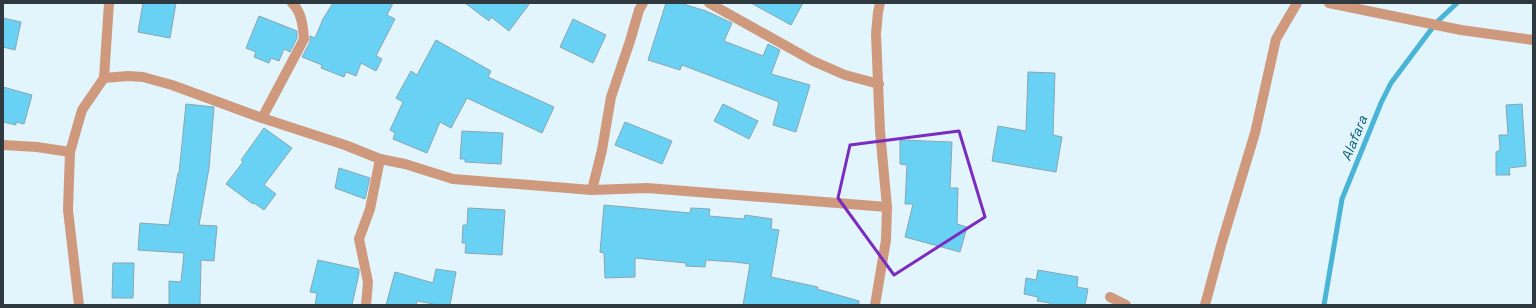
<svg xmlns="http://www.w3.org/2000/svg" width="1536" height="308" viewBox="0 0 1536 308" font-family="'Space Grotesk',sans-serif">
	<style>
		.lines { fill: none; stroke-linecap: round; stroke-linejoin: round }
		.stream { stroke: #49b4d5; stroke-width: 5 }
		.building { fill: #69d2f4; stroke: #88a6b1 }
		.minor { stroke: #ce997c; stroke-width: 10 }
		.marked { fill: none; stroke: #7b2cbf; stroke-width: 3; stroke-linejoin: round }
		.labels { text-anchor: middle; stroke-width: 3.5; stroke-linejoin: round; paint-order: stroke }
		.water-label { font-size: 14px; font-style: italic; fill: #076178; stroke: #e2f5fc }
	</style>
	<rect width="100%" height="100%" fill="#e2f5fc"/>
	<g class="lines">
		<path class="stream" d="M1324 305 1342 199 1381 103 1391 83 1436 23 1457 3"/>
	</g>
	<g class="building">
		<path d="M143 3H176L170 38 138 32Z"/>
		<path d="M333 3H393L387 15 395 19 376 56 382 59 376 71 361 63 356 76 346 72 344 77 321 68 322 65 302 57 310 42V36L315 38 323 19Z"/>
		<path d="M465 3H530L509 31 491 17 489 21Z"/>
		<path d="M666 3H680L706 11 732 23 724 41 763 56 768 44 780 50 771 74 810 85 796 132 773 125 779 102 682 65 680 70 648 60Z"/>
		<path d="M751 3H803L791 25Z"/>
		<path d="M259 16 297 31V38L290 52 284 49 279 61 271 58 269 63 254 57 256 52 246 48Z"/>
		<path d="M3 18 21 22 15 50 3 47Z"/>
		<path d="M573 19 606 35 593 63 560 47Z"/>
		<path d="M436 40 491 71 488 77 554 107 542 133 467 98 451 128 440 122 427 153 393 139 395 133 390 130 403 102 396 98 411 71 417 75Z"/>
		<path d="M1028 72 1055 73 1053 135 1062 137 1056 172 992 161 998 126 1026 131Z"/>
		<path d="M3 87 32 95 24 124 16 122V125L3 122Z"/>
		<path d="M186 104 214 107 209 168 199 225 217 226 214 261 201 260 200 305H169V281L181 282 184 253 138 250 140 223 169 225 178 173H179Z"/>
		<path d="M723 104 758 121 749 139 714 121Z"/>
		<path d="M1522 104 1526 166 1509 168 1510 175H1496V152L1500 150 1499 135H1508L1506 105Z"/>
		<path d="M625 122 672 141 662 164 615 145Z"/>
		<path d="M264 128 292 148 264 185 276 194 264 210 254 203 253 204 226 184 243 162 241 160Z"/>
		<path d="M462 131 503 133 501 164 465 162V159H460Z"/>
		<path d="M900 140 952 142 950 188H958L957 224 967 227 960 252 905 237 913 204H905L907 165 900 164Z"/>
		<path d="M339 168 370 178 365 199 335 188Z"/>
		<path d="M604 205 690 213 691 208 710 209 709 216 744 219 745 215 772 219 771 229 779 230 771 277 818 287 817 289 859 301V305H743L750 264 735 262 706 260 705 267 686 266V263L635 258V277L605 278 604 253 600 252Z"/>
		<path d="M468 208 505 210 502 255 465 253 466 243H462L463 225H467Z"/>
		<path d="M318 260 359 269V273L352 305H315L317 293 310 292Z"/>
		<path d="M113 263H134L133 298H112Z"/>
		<path d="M436 269 456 272 450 305H439L417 301 416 305H386L395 272 433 283Z"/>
		<path d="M1038 270 1078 277 1077 287 1088 289 1085 305H1050V303L1037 301 1038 297 1024 294 1026 278 1036 280Z"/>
	</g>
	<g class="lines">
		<g class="minor">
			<path d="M709 3 813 61 845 75 879 84"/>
			<path d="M1329 3 1461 30 1533 40"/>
			<path d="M104 78 128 76 143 77 172 85 262 118 345 145 380 159 405 164 453 179 592 190 647 188 887 207"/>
			<path d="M262 118 304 39C303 27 302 12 292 3"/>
			<path d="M3 145 37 147 70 152"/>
			<path d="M592 190 602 150 611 97 630 41 639 10 643 3"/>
			<path d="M1110 297 1126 305"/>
			<path d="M79 305 68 210 70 152 82 110 104 78 109 3"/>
			<path d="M366 305 368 282 359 239 370 209 380 159"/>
			<path d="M875 305 886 240 887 207 880 131 876 34 878 12 880 3"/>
			<path d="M1205 305 1222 242 1255 133 1276 39 1297 3"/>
		</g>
	</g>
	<path class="marked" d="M959 131 985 217 894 275 838 198 850 145Z"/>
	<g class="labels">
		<g class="water-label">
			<text transform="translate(1354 138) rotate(-68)" y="5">Alafara</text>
		</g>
	</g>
	<rect width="1536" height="308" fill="none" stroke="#2e3a3f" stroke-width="8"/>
</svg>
